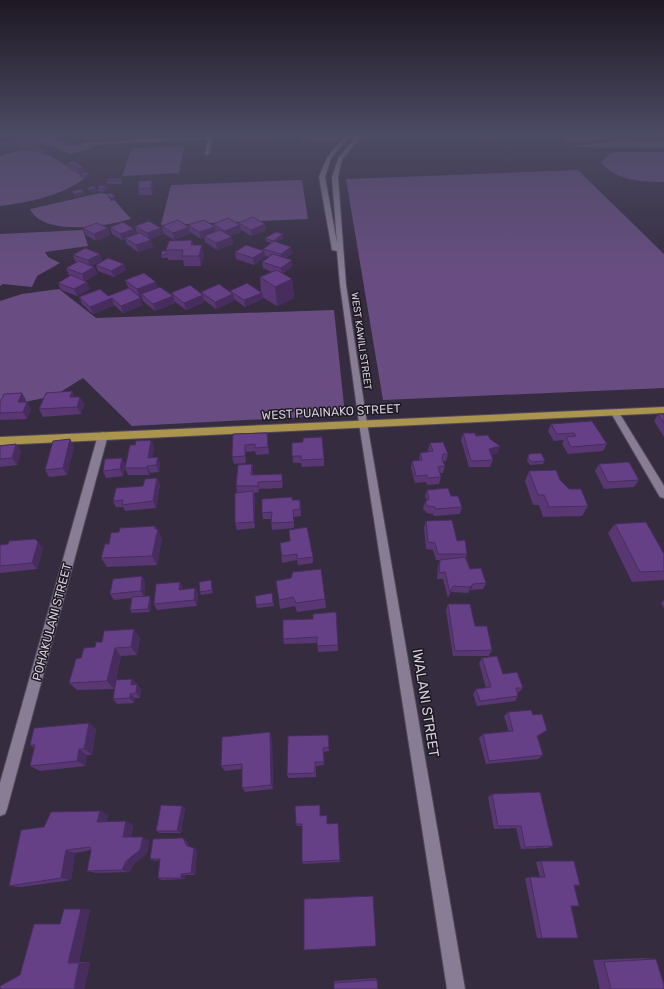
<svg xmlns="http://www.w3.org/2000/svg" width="664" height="989" viewBox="0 0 664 989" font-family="Rubik,sans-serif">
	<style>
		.green { fill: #694d82 }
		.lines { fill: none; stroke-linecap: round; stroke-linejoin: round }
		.stream { stroke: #8962ab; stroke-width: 2 }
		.pedestrian-casing { stroke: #51485a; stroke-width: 2 }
		.minor-casing { stroke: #51485a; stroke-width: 2 }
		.tertiary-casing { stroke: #51485a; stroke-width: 2 }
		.trunk-casing { stroke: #51485a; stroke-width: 2 }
		.pedestrian { fill: #887d94; fill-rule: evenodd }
		.minor { fill: #887d94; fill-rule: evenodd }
		.tertiary { fill: #887d94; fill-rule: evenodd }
		.trunk { fill: #ab944d; fill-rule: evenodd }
		.wall { fill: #583773 }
		.shaded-wall { fill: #472d5e }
		.building { fill: #664086; stroke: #472d5e }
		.labels { text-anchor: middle; stroke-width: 3; stroke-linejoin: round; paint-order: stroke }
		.far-street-label { font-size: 10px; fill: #d5cfdc; stroke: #1c1720 }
		.street-label { font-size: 12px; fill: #d5cfdc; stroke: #1c1720 }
		.near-street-label { font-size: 14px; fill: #d5cfdc; stroke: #1c1720 }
	</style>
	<rect width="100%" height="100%" fill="#362c40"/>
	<g class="green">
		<path d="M54 136 58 141 68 143 62 145H89L92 148 70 154 38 141 43 137Z"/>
		<path d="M297 136H341L334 142 301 140Z"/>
		<path d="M567 136H595L604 140 566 142Z"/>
		<path d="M630 139 633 141H664V148L567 147Z"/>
		<path d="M184 146 179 173 122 176 132 148Z"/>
		<path d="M21 150C45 149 66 165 85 178 61 196 30 202 0 206V156Z"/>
		<path d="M619 152H664V182C642 182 616 181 601 162L610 154Z"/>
		<path d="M578 170 664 254V388L383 400 346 179Z"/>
		<path d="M302 180 308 219 161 225 171 185Z"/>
		<path d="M100 193 109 194 131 219C107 226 43 237 30 209Z"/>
		<path d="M83 230 88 246 45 252 48 257 60 263 37 276 32 287 3 284 0 286V234Z"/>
		<path d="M59 289 96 318 334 310 345 415 132 426 83 378 54 396 0 407V301L22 294Z"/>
	</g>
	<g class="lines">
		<path class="stream" d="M0 138 7 136"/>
		<g class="pedestrian-casing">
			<path id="pedestrian" d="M212 136 209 154 207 155 205 154 208 139 83 145 81 144 83 143Z"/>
		</g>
		<g class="minor-casing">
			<g id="minor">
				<path d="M615 410 618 411 664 486V498L660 497 611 413Z"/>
				<path d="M103 432 108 435 7 809 5 814 0 816V783L98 435Z"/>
			</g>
		</g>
		<g class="tertiary-casing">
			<path id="tertiary" d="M345 136H350L331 158 325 177 337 243 332 177 338 159 357 136H362L342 159 338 177 346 285 367 423 465 989H447L359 423 340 285 337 251 332 250 319 177 327 158Z"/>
		</g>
		<g class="trunk-casing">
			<path id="trunk" d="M664 407V413L0 445V437Z"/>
		</g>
		<use href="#pedestrian" class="pedestrian"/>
		<use href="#minor" class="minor"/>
		<use href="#tertiary" class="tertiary"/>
		<use href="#trunk" class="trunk"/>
	</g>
	<g class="wall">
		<path d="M79 136H106L105 139 87 140 86 137H79Z"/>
		<path d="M121 136H139L121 137Z"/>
		<path d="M181 136H199L181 138Z"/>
		<path d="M239 136H263L254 141Z"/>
		<path d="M477 136H492V137L479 138Z"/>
		<path d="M46 141 48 147 41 149 50 155 46 156 36 152 35 150 20 149 3 152 0 150V143Z"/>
		<path d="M67 163 86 172 90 177 85 179 80 177V175L69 169Z"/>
		<path d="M121 178 122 181 121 184H107L106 181Z"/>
		<path d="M154 187 152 195H139L138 189Z"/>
		<path d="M97 188 108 189 104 192 98 191Z"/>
		<path d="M107 194 115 197V200L111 201 108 197Z"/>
		<path d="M238 223 265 224 266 230 251 236 241 230V232L229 236 232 237 233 244 217 250 205 242 204 238 201 239 190 232V234L174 240 163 233 162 226 189 227 188 225H213V224H239Z"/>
		<path d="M135 226 163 234 150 239 153 247 138 252 127 244 125 239 122 240 112 234 110 227 134 229 136 234 138 233H137Z"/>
		<path d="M83 228H108L110 235 96 241 86 235Z"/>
		<path d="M283 234V238L276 242 292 253 286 258 292 267 283 273 292 279 294 298 277 306 262 297 263 299 245 307 234 299V301L216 309 204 300V302L186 310 174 301 175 303 155 311 143 301 141 295 139 296 128 287 125 280 158 287 172 295 171 293 201 294V292H230V291L261 292 260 277 272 272 263 268 262 262 269 257 265 256V257L254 265 236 259 235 252 263 250V249L271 243 266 241 265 238Z"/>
		<path d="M192 240 193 245 204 255 201 266H184L183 260H168V258H162L161 255 166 250Z"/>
		<path d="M73 255 102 260 92 266 94 267 97 274 85 281 90 289 77 296 61 290 58 283 71 276 69 275 66 268 77 262 75 261Z"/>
		<path d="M124 264 126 270 114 277 98 271 96 265Z"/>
		<path d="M108 296 143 305 123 313 114 305 93 314 82 304 79 297Z"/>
		<path d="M75 397 84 404 81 414 43 417 39 409Z"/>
		<path d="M26 400 25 402H27L31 409 27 419 0 420V402Z"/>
		<path d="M658 414H664V437L654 421Z"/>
		<path d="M551 424 607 444 603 451 568 454 562 444 564 440 554 441 548 431Z"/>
		<path d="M267 433 269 454 256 455 255 451 246 452V463L234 464 232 457 233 434Z"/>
		<path d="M463 433 490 439 498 453 491 455 493 460 490 467H469L461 440Z"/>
		<path d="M292 443 324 459V466L302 467 301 463H293Z"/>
		<path d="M430 443 448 454 446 461H443L445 466 443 473H440L441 477 439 484 427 485 426 482 415 483 411 468 412 461H419L420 453 429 452 428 450Z"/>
		<path d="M16 444 21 451 17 465 0 467V446Z"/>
		<path d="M74 446 67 475 49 477 45 470Z"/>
		<path d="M154 447 152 458 158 457 160 464 159 472 150 473 149 475H128L125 468 123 476 106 478 103 471 122 458 125 465Z"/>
		<path d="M529 454 545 461 543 464 530 465 527 461Z"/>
		<path d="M252 464 253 471V475L283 481 282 488 259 489V492L254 493 255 498V528L237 530 235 523 237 493 236 486Z"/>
		<path d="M599 464 639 480 634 487 604 489 595 471Z"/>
		<path d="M529 471 560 480 569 489 588 506 582 516 543 517 539 505H533L525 481Z"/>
		<path d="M157 478 160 485 156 508 125 511 123 507H116L113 501 143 486Z"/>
		<path d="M427 490 451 496 462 507 460 514 434 516 433 514 427 513 423 509 425 502 427 501 425 496Z"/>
		<path d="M292 500H300L301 516 294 517V528L272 530 271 519H263L262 513Z"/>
		<path d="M426 521 457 541 467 554 466 557 470 569 486 583 483 589 471 590 468 593 451 592 448 598 443 579H437L438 566 440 560H436L433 550 426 549 424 527Z"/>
		<path d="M615 524 664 554V580L632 582 608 533Z"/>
		<path d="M155 526 162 538 157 565 107 567 101 558 109 544 119 532Z"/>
		<path d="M280 543 313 557V563L298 565 297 560 282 563Z"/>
		<path d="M0 545 43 548 37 569 0 573Z"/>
		<path d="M142 576 145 582 144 596 151 599 150 612 132 613 130 610 132 598 114 600 110 594Z"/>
		<path d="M211 580 212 583 213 593 201 595 200 592Z"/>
		<path d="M276 581 325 599 326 608 297 612 295 606 280 609Z"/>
		<path d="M183 588 182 590 195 588 198 594 197 606 157 610 154 604Z"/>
		<path d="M272 593 274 606 257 608 256 605Z"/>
		<path d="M664 600V608L661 603Z"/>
		<path d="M448 604 475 626 492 650 489 656H453L446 610Z"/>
		<path d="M313 619 338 645V651L318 652 317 643 284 644 283 639Z"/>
		<path d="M140 638 137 655 121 656 114 689 77 690 69 683 81 658 102 642Z"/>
		<path d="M482 658 523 688 519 692 517 693 518 696 515 701 477 706 473 694 476 689 486 688 479 663Z"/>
		<path d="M132 679 141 689 140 698H135L134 703 117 704 113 699Z"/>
		<path d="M508 712 533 715 542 734 537 737 543 755 538 759 486 764 479 738 483 734 509 732 504 716Z"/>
		<path d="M89 723 96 729 92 755H87L85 766 40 771 30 766 34 748 30 745Z"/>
		<path d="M328 735 329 751 323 752 324 765 316 766V777L288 778 287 774Z"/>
		<path d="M272 739 273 789 245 792 242 788V769L225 771 221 766Z"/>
		<path d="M492 794 553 846 548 848 521 849 516 828 494 829 488 797Z"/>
		<path d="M182 806 185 809 181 833H160L156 831Z"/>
		<path d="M100 811 108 815 106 822 133 825 131 837 149 840 147 853 134 864 129 872 96 873 87 871 91 850 75 853 71 880 21 887 9 886 44 827Z"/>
		<path d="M320 816 327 824 340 860V862L303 864 302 862V826H297L296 824Z"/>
		<path d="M183 838 186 840 190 847 197 850 195 875H185L184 879 162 880 158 878 160 860 155 861 151 859Z"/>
		<path d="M541 861 580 885 574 886 579 906H571L542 938H537L525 878 530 877H540L536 862Z"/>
		<path d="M90 909 79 962H90L84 989H0L20 975 60 924Z"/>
		<path d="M643 958 656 959 664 989H600L593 960Z"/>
		<path d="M376 978 377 980 334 989V981Z"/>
	</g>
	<g class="shaded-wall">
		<path d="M253 136H263L254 141Z"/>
		<path d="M46 141 48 147 39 150 36 144Z"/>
		<path d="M17 143 20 149 3 152 1 146Z"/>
		<path d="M49 152 50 155 46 156 45 153Z"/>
		<path d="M84 167 86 173 79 174 80 175 78 169Z"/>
		<path d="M90 174V177L85 179 84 176Z"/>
		<path d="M152 180 154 187 152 195 151 188Z"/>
		<path d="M107 186 108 189 104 192 103 189Z"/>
		<path d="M96 188 97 192 90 193 89 190Z"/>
		<path d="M83 192 84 195 75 197 74 194Z"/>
		<path d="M115 197V200L111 201 110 198Z"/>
		<path d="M265 224 266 230 251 236V230Z"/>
		<path d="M240 225 241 232 226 237 225 231Z"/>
		<path d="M189 227 190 234 174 240 173 233Z"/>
		<path d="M215 227 216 233 204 236V238L201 239 199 232Z"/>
		<path d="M108 228 110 235 96 241 94 234Z"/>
		<path d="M161 228 163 234 149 240 147 233Z"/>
		<path d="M134 229 136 235 125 238V239L122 240 120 234Z"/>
		<path d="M283 234V238L273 244V241Z"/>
		<path d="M232 237 233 244 217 250 216 243Z"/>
		<path d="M151 240 153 247 138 252 136 245Z"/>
		<path d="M202 245 204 255 201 266 199 256Z"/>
		<path d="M291 247 292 253 281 261V254Z"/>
		<path d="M264 251 265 257 254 265 253 258Z"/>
		<path d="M100 254 102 260 90 267 88 260Z"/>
		<path d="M292 260V267L281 275V268Z"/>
		<path d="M124 264 126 270 114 277 111 271Z"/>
		<path d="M94 267 97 274 84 281 82 274Z"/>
		<path d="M292 279 294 298 277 306 275 287Z"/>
		<path d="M87 282 90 289 77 296 74 289Z"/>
		<path d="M156 282 158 289 141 294V295L139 296 137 289Z"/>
		<path d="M262 293 263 299 245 307 244 300Z"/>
		<path d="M233 294 234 301 216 309 215 302Z"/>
		<path d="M203 295 204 302 186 310 184 303Z"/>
		<path d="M173 296 175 303 155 311 153 304Z"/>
		<path d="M112 298 114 305 93 314 90 307Z"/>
		<path d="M141 298 143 305 123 313 121 306Z"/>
		<path d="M72 391 75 398 70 397Z"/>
		<path d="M22 393 26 400 22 410 18 402Z"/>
		<path d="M80 397 84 404 81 414 77 407Z"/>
		<path d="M27 402 31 409 27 419 23 412Z"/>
		<path d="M70 439 74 446 67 475 63 468Z"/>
		<path d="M151 440 154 447 151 465 148 458Z"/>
		<path d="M16 444 21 451 17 465 12 458Z"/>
		<path d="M245 445 246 452V463L245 456Z"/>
		<path d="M500 446 498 453 487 456 489 449Z"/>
		<path d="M158 457 160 464 159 472 156 465Z"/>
		<path d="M122 458 125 465 123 476 120 469Z"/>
		<path d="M252 464 253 471 252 482 251 475Z"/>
		<path d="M147 466 150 473 149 475 147 468Z"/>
		<path d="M282 474 283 481 282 488Z"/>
		<path d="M157 478 160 485 156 508 153 501Z"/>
		<path d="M258 482 259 489V492L258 486Z"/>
		<path d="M253 491 255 498V528L254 522Z"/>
		<path d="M155 526 157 531 158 529 162 538 157 565 152 556Z"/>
		<path d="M38 542 43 548 37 569 32 563Z"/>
		<path d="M142 576 145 582 144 597 141 591Z"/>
		<path d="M211 580 212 583 213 593 212 590Z"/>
		<path d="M180 582 183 588 182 596 179 590Z"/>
		<path d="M473 584 471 590 468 593 470 587Z"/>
		<path d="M453 586 451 592 448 598 450 592Z"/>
		<path d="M195 588 198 594 197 606 194 600Z"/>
		<path d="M150 596 151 599 150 612 148 609Z"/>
		<path d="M134 629 140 638 137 655 131 647Z"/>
		<path d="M115 648 121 656 114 689 107 681Z"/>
		<path d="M132 679 137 684 135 690 131 685Z"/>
		<path d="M137 684 141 689 140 698 136 693Z"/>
		<path d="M130 694 135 698 134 703 130 698Z"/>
		<path d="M89 723 96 729 92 755 84 749Z"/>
		<path d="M547 730 542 734 532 740 537 736Z"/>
		<path d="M270 732 272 739 273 789 271 785Z"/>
		<path d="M79 749 87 755 85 766 77 761Z"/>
		<path d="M182 806 185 809 181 833 177 831Z"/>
		<path d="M100 811 108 815 105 825 97 822Z"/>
		<path d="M126 821 133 825 130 840 123 837Z"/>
		<path d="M143 837 149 840 147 853 134 864 129 872 122 870Z"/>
		<path d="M183 838 186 840 190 848 187 846Z"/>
		<path d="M194 848 197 850 195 875 191 873Z"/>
		<path d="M66 850 75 853 71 880 61 878Z"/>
		<path d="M181 874 185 875 184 879 181 878Z"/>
		<path d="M81 909H90L79 962 68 963Z"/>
		<path d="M90 962 84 989H74L79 963Z"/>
	</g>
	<g class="building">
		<path d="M33 139 46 141 36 144 17 143 1 146H0V143L13 140Z"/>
		<path d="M38 148 49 152 45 153 34 149Z"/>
		<path d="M73 161 84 167 78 169 67 163Z"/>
		<path d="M85 172 90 174 84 176 79 174Z"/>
		<path d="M121 178 120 180 106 181 107 179Z"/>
		<path d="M152 180 151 188 138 189 139 181Z"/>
		<path d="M101 185 107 186 103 189 97 188Z"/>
		<path d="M93 186 96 188 89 190 87 188Z"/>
		<path d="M82 189 83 192 74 194 72 191Z"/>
		<path d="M111 193 115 197 110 198 107 194Z"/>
		<path d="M253 217 265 224 251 230 238 223Z"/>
		<path d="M228 218 240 225 225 231 213 224Z"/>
		<path d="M178 220 189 227 173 233 162 226Z"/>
		<path d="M204 220 215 227 199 232 188 225Z"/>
		<path d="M149 221 161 228 147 233 135 226Z"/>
		<path d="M123 222 134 229 120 234 110 227Z"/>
		<path d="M97 223 108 228 94 234 83 228Z"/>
		<path d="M220 230 232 237 216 243 204 236Z"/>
		<path d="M276 232 283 234 273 241 265 238Z"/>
		<path d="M140 233 151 240 136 245 125 238Z"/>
		<path d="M192 240 191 245H202L199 256H182L183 250H166L169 241Z"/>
		<path d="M274 241 291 247 281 254 263 249Z"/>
		<path d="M246 245 264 251 253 258 235 252Z"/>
		<path d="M85 248 100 254 88 260 73 255Z"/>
		<path d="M162 251H166L167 254 161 255Z"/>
		<path d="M273 254 292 260 281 268 262 262Z"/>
		<path d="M108 258 124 264 111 271 96 265Z"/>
		<path d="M79 261 94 267 82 274 66 268Z"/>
		<path d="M277 270 292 279 275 287 260 277Z"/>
		<path d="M144 273 156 282 137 289 125 280Z"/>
		<path d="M71 275 87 282 74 289 58 283Z"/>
		<path d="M247 283 262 293 244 300 230 291Z"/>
		<path d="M219 284 233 294 215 302 201 292Z"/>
		<path d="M190 285 203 295 184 303 171 293Z"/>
		<path d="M160 287 173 296 153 304 141 294Z"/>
		<path d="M129 288 141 298 121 306 112 298 90 307 79 297 100 289 108 296Z"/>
		<path d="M72 391 70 397H80L77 407 39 409 46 393Z"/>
		<path d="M22 393 18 402H27L23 412 0 413V402L4 394Z"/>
		<path d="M658 414H664V423Z"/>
		<path d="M592 421 607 444 571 447 566 437 576 436 574 433 557 434 551 424Z"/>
		<path d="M267 433 268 447 255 448V444L245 445V456L232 457 233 434Z"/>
		<path d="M463 433H475L476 436 488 435 490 439 500 446 489 449 493 460 471 461Z"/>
		<path d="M322 437 324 459 301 460V456H292V443L303 442V438Z"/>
		<path d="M70 439 63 468 45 470 53 441Z"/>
		<path d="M151 440 148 458 158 457 156 465 147 466V468H125L130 445H135L136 441Z"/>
		<path d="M443 442 448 454H443L442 459 445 466 438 467 441 477 428 478 427 475 416 476 412 461 422 460 420 453 433 451 430 443Z"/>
		<path d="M16 444 12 458 0 459V446Z"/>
		<path d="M541 453 545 461 532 462 528 458 529 454Z"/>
		<path d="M122 458 120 469 103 471 105 459Z"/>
		<path d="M629 462 639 480 608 482 599 464Z"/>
		<path d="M252 464 251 475 282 474V481L258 482V486H236L238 465Z"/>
		<path d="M556 470 560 480 569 489H581L588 506 549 507 544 495H538L529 471Z"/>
		<path d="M157 478 153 501 122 505 123 500 113 501 116 488 143 486 145 479Z"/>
		<path d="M448 488 451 496H458L462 507 435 509V507L428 506 425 502 429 499 427 490Z"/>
		<path d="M253 491 254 522 235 523V493Z"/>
		<path d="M292 497V500H300V509L293 510 294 522 271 523 272 512 262 513V499Z"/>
		<path d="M452 520 457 541 465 540 467 554H438L435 543 428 542 426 521Z"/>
		<path d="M646 522 664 554V571L640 572 615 524Z"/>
		<path d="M155 526V529H158L152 556 101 558 105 544H109L111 533 119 532 120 528Z"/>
		<path d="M307 527 313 557 297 559V554L282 556 280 543 290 541 289 530Z"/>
		<path d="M35 539 38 542 32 563 0 566V545L8 544 9 541Z"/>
		<path d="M465 557 470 569 481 568 486 583 473 584 470 587 453 586 450 592 445 572 439 573 440 560Z"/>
		<path d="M321 569 325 599 296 603 293 597 279 600 276 581 291 578 293 572Z"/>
		<path d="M142 576 141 591 110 594 113 579Z"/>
		<path d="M211 580 212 590 200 592 199 582Z"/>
		<path d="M180 582 179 590 195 588 194 600 154 604 156 584Z"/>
		<path d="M272 593 273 603 256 605 255 596Z"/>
		<path d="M150 596 148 609 130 610 132 597Z"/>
		<path d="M448 604H470L475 626H487L492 650 455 651Z"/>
		<path d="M336 612 338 645 317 646V637L283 639V620L313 619V614Z"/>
		<path d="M134 629 131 647 115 648 107 681 69 683 76 659 81 658 84 648 95 647 96 642H102L104 631Z"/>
		<path d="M497 656 503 674 517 672 523 688H516L518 696 480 701 476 689 491 687 482 658Z"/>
		<path d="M132 679 131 685 137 684 136 693 130 694V698L113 699 116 680Z"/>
		<path d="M531 710 533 715 542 714 547 730 537 736 543 755 489 761 483 734 513 731 508 712Z"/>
		<path d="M89 723 84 749H79L77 761 30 766 35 745H30L34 728Z"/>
		<path d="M270 732 271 785 242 788V764L221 766 222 737Z"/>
		<path d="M328 735 329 747 323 748 324 762H315V773L287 774 288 736Z"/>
		<path d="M540 792 553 846 525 847 521 826H498L492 794Z"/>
		<path d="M161 805 182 806 177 831H156Z"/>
		<path d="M320 805V816L327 815V824L338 823 340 860 302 862V824H296L295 806Z"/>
		<path d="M100 811 97 822 126 821 123 837H143L140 850 126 861 122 870 87 871 91 851 90 847 66 850 61 878 9 886 21 830 44 827 51 812Z"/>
		<path d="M183 838 187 846 194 848 191 873 181 874V878H158L160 859H150L153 839Z"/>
		<path d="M541 861H574L580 885H574L579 906H571L578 938H542L530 877H545Z"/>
		<path d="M373 896 376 946 304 950V899Z"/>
		<path d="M64 909H81L68 963H79L74 989H0V986L20 975 34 924H60Z"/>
		<path d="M656 959 664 985V989H611L604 962Z"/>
		<path d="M377 980 378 989H334V983Z"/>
	</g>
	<linearGradient id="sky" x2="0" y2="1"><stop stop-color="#1e1823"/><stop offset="0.49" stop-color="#4c4b64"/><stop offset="1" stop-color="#4c4b64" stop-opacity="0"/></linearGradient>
	<rect width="664" height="275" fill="url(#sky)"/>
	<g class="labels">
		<g class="far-street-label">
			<text transform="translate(362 341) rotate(82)" y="4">WEST KAWILI STREET</text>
		</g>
		<g class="street-label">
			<text transform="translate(331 412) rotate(-3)" y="4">WEST PUAINAKO STREET</text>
			<text transform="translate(52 622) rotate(-75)" y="4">POHAKULANI STREET</text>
		</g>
		<g class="near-street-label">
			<text transform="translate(426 703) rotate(81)" y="5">IWALANI STREET</text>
		</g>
	</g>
</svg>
